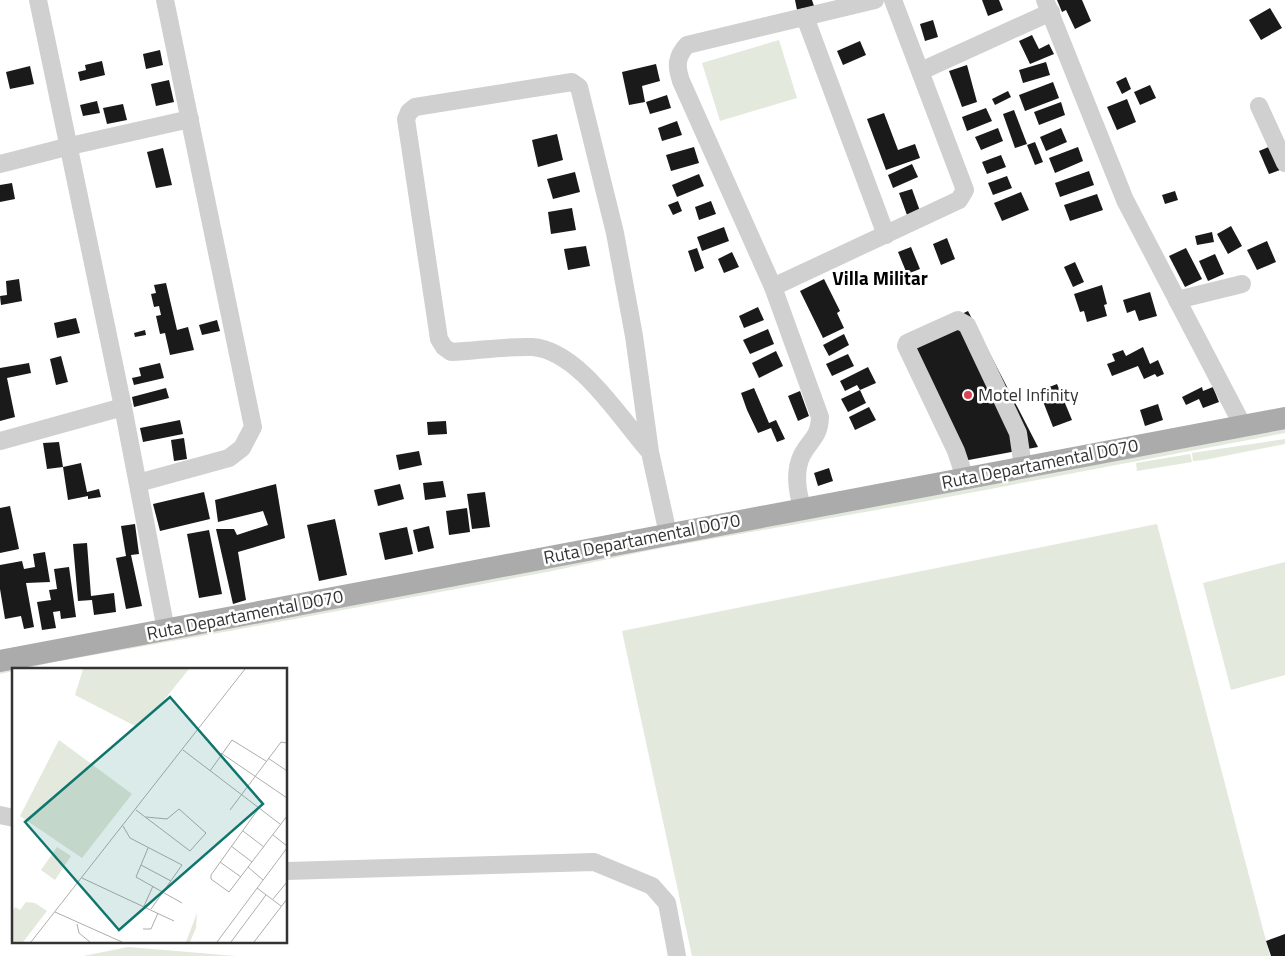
<svg xmlns="http://www.w3.org/2000/svg" width="1285" height="956" viewBox="0 0 1285 956" font-family="'Titillium Web',sans-serif">
	<style>
		.green { fill: #e3e9dc }
		.building { fill: #1a1a1a }
		.lines { fill: none; stroke-linecap: round; stroke-linejoin: round }
		.minor { stroke: #d0d0d0; stroke-width: 18 }
		.major { stroke: #ababab; stroke-width: 22 }
		.poi-dot { fill: #d94552; stroke: #fff; stroke-width: 2 }
		.labels { text-anchor: middle; stroke-width: 5; stroke-linejoin: round; paint-order: stroke }
		.poi-label { font-size: 18px; fill: #333; stroke: #fff; text-anchor: start }
		.street-label { font-size: 18px; fill: #333; stroke: #fff }
		.neighbourhood-label { font-size: 19px; font-weight: bold; fill: #000; stroke: #fff }
		.inset-road { fill: none; stroke: #adadad; stroke-width: 1 }
		.view { fill: #0f766e; fill-opacity: 0.15; stroke: #0f766e; stroke-width: 2.5 }
		.inset-edge { fill: none; stroke: #333; stroke-width: 2.5 }
	</style>
	<rect width="100%" height="100%" fill="#fff"/>
	<g class="green">
		<path d="M779 40 797 98 720 121 702 63Z"/>
		<path d="M1285 427V433L916 503 661 548 547 572 235 630 54 662 0 674V667Z"/>
		<path d="M1285 439V444L1204 460 1193 461 1192 453Z"/>
		<path d="M1190 454 1192 462 1137 471 1136 463Z"/>
		<path d="M1157 524 1270 956H692L622 631Z"/>
		<path d="M1285 562V675L1231 690 1203 583Z"/>
		<path d="M128 947 236 956H242H83Z"/>
	</g>
	<g class="building">
		<path d="M795 0H812L814 6 797 10Z"/>
		<path d="M982 0H999L1003 10 988 16Z"/>
		<path d="M1057 0H1082L1091 21 1075 29 1066 10 1062 12Z"/>
		<path d="M1270 8 1282 28 1261 40 1249 20Z"/>
		<path d="M933 20 938 37 925 41 920 24Z"/>
		<path d="M1032 35 1039 49 1049 44 1054 54 1030 64 1019 41Z"/>
		<path d="M860 41 866 55 843 65 837 51Z"/>
		<path d="M160 50 163 65 146 69 143 54Z"/>
		<path d="M102 61 105 75 80 81 78 72 86 70 85 65Z"/>
		<path d="M1046 62 1050 75 1023 83 1019 70Z"/>
		<path d="M656 64 660 81 642 86 645 102 629 105 622 72Z"/>
		<path d="M967 65 977 102 962 107 949 71Z"/>
		<path d="M30 66 34 84 10 89 6 72Z"/>
		<path d="M1126 77 1131 89 1122 94 1116 82Z"/>
		<path d="M169 80 174 102 156 106 151 84Z"/>
		<path d="M1053 82 1059 98 1025 111 1019 95Z"/>
		<path d="M1150 85 1156 98 1140 105 1134 92Z"/>
		<path d="M1008 91 1011 97 995 105 992 99Z"/>
		<path d="M667 95 671 108 650 114 646 102Z"/>
		<path d="M1127 99 1136 122 1117 130 1107 107Z"/>
		<path d="M97 101 100 113 83 116 80 105Z"/>
		<path d="M1061 102 1065 115 1039 125 1034 112Z"/>
		<path d="M123 104 127 120 107 124 103 108Z"/>
		<path d="M986 108 992 121 967 131 962 117Z"/>
		<path d="M1014 110 1027 144 1015 148 1003 114Z"/>
		<path d="M884 113 898 150 915 144 920 158 886 170 867 119Z"/>
		<path d="M677 121 682 135 662 141 658 128Z"/>
		<path d="M998 128 1003 141 981 150 975 137Z"/>
		<path d="M1061 128 1067 142 1046 151 1040 137Z"/>
		<path d="M557 134 563 160 538 167 532 140Z"/>
		<path d="M1035 142 1043 162 1035 165 1027 145Z"/>
		<path d="M1271 146 1280 170 1269 174 1259 151Z"/>
		<path d="M694 147 699 163 671 171 666 155Z"/>
		<path d="M1078 147 1083 161 1055 173 1049 158Z"/>
		<path d="M163 148 172 185 156 188 147 152Z"/>
		<path d="M1001 155 1006 167 987 174 982 162Z"/>
		<path d="M912 164 918 177 893 188 888 175Z"/>
		<path d="M1089 171 1094 185 1060 197 1055 183Z"/>
		<path d="M575 172 580 192 553 199 547 179Z"/>
		<path d="M699 174 704 186 677 197 672 185Z"/>
		<path d="M1007 176 1012 188 993 195 988 183Z"/>
		<path d="M12 183 15 199 0 202V185Z"/>
		<path d="M912 189 920 211 907 215 899 193Z"/>
		<path d="M1175 191 1178 200 1165 204 1162 195Z"/>
		<path d="M1021 192 1029 210 1002 221 994 203Z"/>
		<path d="M1097 194 1103 210 1070 221 1064 205Z"/>
		<path d="M678 201 682 211 673 215 668 205Z"/>
		<path d="M711 201 716 214 699 220 695 207Z"/>
		<path d="M572 208 576 230 551 234 548 212Z"/>
		<path d="M1231 226 1242 246 1228 254 1217 234Z"/>
		<path d="M724 227 729 241 702 251 697 237Z"/>
		<path d="M1212 232 1214 242 1197 245 1195 236Z"/>
		<path d="M947 238 955 259 941 265 933 244Z"/>
		<path d="M1267 241 1276 262 1257 270 1247 250Z"/>
		<path d="M586 246 590 266 568 270 564 249Z"/>
		<path d="M911 247 920 269 907 274 898 252Z"/>
		<path d="M697 248 704 268 695 272 688 251Z"/>
		<path d="M1186 248 1202 279 1185 287 1169 256Z"/>
		<path d="M732 252 739 267 724 273 718 259Z"/>
		<path d="M1215 254 1224 274 1208 281 1199 261Z"/>
		<path d="M1075 262 1084 282 1073 287 1064 267Z"/>
		<path d="M19 279 22 301 1 305 0 296 7 295 6 281Z"/>
		<path d="M824 279 840 311 837 313 844 328 823 338 800 291Z"/>
		<path d="M166 283 177 330 188 327 194 350 170 355 165 333 160 334 156 316 161 315 159 306 154 307 151 294 156 293 154 285Z"/>
		<path d="M1102 285 1107 304 1104 305 1107 316 1087 322 1084 311 1080 312 1074 294Z"/>
		<path d="M1150 292 1157 316 1139 321 1135 310 1127 313 1123 300Z"/>
		<path d="M758 307 764 320 744 328 739 316Z"/>
		<path d="M968 311 1038 447 958 462 899 343Z"/>
		<path d="M76 318 80 333 57 338 54 323Z"/>
		<path d="M217 320 220 331 202 335 199 325Z"/>
		<path d="M768 329 774 344 750 354 743 340Z"/>
		<path d="M145 330 146 335 135 337 134 333Z"/>
		<path d="M844 334 849 345 829 356 823 345Z"/>
		<path d="M1143 347 1150 364 1158 360 1164 374 1157 377 1155 374 1144 379 1138 366 1112 376 1107 364 1115 361 1112 354 1123 350 1126 356Z"/>
		<path d="M776 351 783 366 759 378 752 363Z"/>
		<path d="M848 354 854 366 832 376 826 364Z"/>
		<path d="M61 356 68 382 56 385 50 359Z"/>
		<path d="M29 363 31 373 7 378 15 417 0 421V368Z"/>
		<path d="M160 363 164 378 134 385 132 378 141 376 139 368Z"/>
		<path d="M868 367 876 383 860 390 857 385 845 391 840 381Z"/>
		<path d="M1057 384 1072 420 1053 427 1039 391Z"/>
		<path d="M1202 387 1203 391 1213 387 1219 402 1203 408 1199 399 1186 405 1182 397Z"/>
		<path d="M166 388 169 398 134 407 132 397Z"/>
		<path d="M754 388 769 423 776 420 785 439 777 442 771 428 758 433 747 410 756 406 747 410 741 393Z"/>
		<path d="M860 390 866 403 848 412 841 399Z"/>
		<path d="M800 391 809 416 798 421 788 396Z"/>
		<path d="M1158 404 1163 420 1145 426 1140 410Z"/>
		<path d="M869 407 876 420 855 430 849 417Z"/>
		<path d="M180 420 183 434 143 442 140 428Z"/>
		<path d="M446 421 447 434 428 435 427 422Z"/>
		<path d="M184 438 187 459 174 461 171 440Z"/>
		<path d="M59 442 63 467 81 463 87 492 99 489 101 497 88 499V496L68 500 63 467 47 469 43 443Z"/>
		<path d="M419 451 422 465 399 470 396 455Z"/>
		<path d="M829 468 833 481 818 486 814 473Z"/>
		<path d="M443 481 446 497 425 500 423 483Z"/>
		<path d="M276 484 285 538 238 552 246 600 233 604 216 529H234L237 535 268 525 263 511 218 522 215 500Z"/>
		<path d="M400 484 404 499 378 506 374 490Z"/>
		<path d="M204 492 210 519 160 531 153 504Z"/>
		<path d="M485 492 490 527 472 529 467 494Z"/>
		<path d="M10 506 19 549 0 553V508Z"/>
		<path d="M467 508 470 532 449 535 446 511Z"/>
		<path d="M335 519 347 575 319 581 307 525Z"/>
		<path d="M135 524 139 554 131 555 142 606 126 609 116 558 126 556 121 526Z"/>
		<path d="M429 526 434 548 418 552 413 530Z"/>
		<path d="M407 527 413 554 385 560 379 533Z"/>
		<path d="M209 530 222 594 199 598 187 534Z"/>
		<path d="M87 543 91 596 114 593 116 612 94 615 92 600 78 601 73 544Z"/>
		<path d="M45 552 50 582 26 583 34 627 24 629 21 616 5 619 0 589V565L22 561 24 569 35 567 33 554Z"/>
		<path d="M69 567 76 617 61 619 60 611 53 612 56 628 42 630 37 602 51 600 49 590 57 589 54 569Z"/>
		<path d="M1285 934V956H1271L1266 941Z"/>
	</g>
	<g class="lines">
		<g class="minor">
			<path d="M38 0 123 407 166 630"/>
			<path d="M1045 0 1125 200 1243 426"/>
			<path d="M805 17 886 235"/>
			<path d="M921 71 1051 12"/>
			<path d="M1259 106 1285 163"/>
			<path d="M0 164 70 146 190 119"/>
			<path d="M773 287 959 200 965 190 893 0"/>
			<path d="M1177 300 1242 284"/>
			<path d="M0 441 123 407"/>
			<path d="M650 452C621 420 579 350 532 347 505 346 477 351 451 352L444 347 439 339 406 119 409 112 415 107 572 82 579 87 615 233 634 336 650 452 668 534"/>
			<path d="M965 478 956 451 906 346 907 343 958 320 967 325 1018 433 1023 467"/>
			<path d="M138 483 229 458 242 448 253 427 165 0"/>
			<path d="M803 509C797 493 794 471 802 455 811 438 819 438 820 417L773 287 681 81C676 66 676 57 687 45L875 0"/>
			<path d="M0 815 14 818"/>
			<path d="M286 871 594 862 652 886 667 903 677 956"/>
		</g>
		<path class="major" d="M0 661 1285 418"/>
	</g>
	<circle class="poi-dot" cx="968" cy="395" r="5"/>
	<g class="labels">
		<g class="poi-label">
			<text x="978" y="401">Motel Infinity</text>
		</g>
		<g class="street-label">
			<text transform="translate(1040 464) rotate(-11)" y="6">Ruta Departamental D070</text>
			<text transform="translate(642 539) rotate(-11)" y="6">Ruta Departamental D070</text>
			<text transform="translate(245 615) rotate(-11)" y="6">Ruta Departamental D070</text>
		</g>
		<g class="neighbourhood-label">
			<text x="880" y="285">Villa Militar</text>
		</g>
	</g>
	<g transform="translate(12 668)">
		<rect width="275" height="275" fill="#fff"/>
		<path d="M71 1H177L144 42 123 58 63 27ZM47 72 120 126 70 190 8 148ZM45 179 59 188 43 212 29 202ZM14 234 23 235 35 243 11 274H0V244L3 239 8 242ZM185 245 184 260 178 274H174Z" fill="#e3e9dc"/>
		<path class="inset-road" d="M171 82 268 156M209 85 275 130M256 90 275 103M198 103 220 72 254 93M247 140 199 207V211L217 224 275 148M124 142 178 183 194 165 167 141 155 151 134 149M218 142 269 74 275 75M111 158 118 170 170 197 139 241M231 163 252 179M261 167 275 178M219 178 240 194M136 180 124 209 170 235M208 194 229 209M129 197 159 213M236 199 251 212M70 210 162 253M245 220 269 238M261 231 275 214M132 238 141 218M43 244 110 274M65 256 67 265 78 274M131 261H139L146 245M19 274 233 1M205 274 275 180M219 274 254 227M242 274 275 231"/>
		<path class="view" d="M158 29 251 136 107 262 13 154Z"/>
		<rect width="275" height="275" class="inset-edge"/>
	</g>
</svg>
